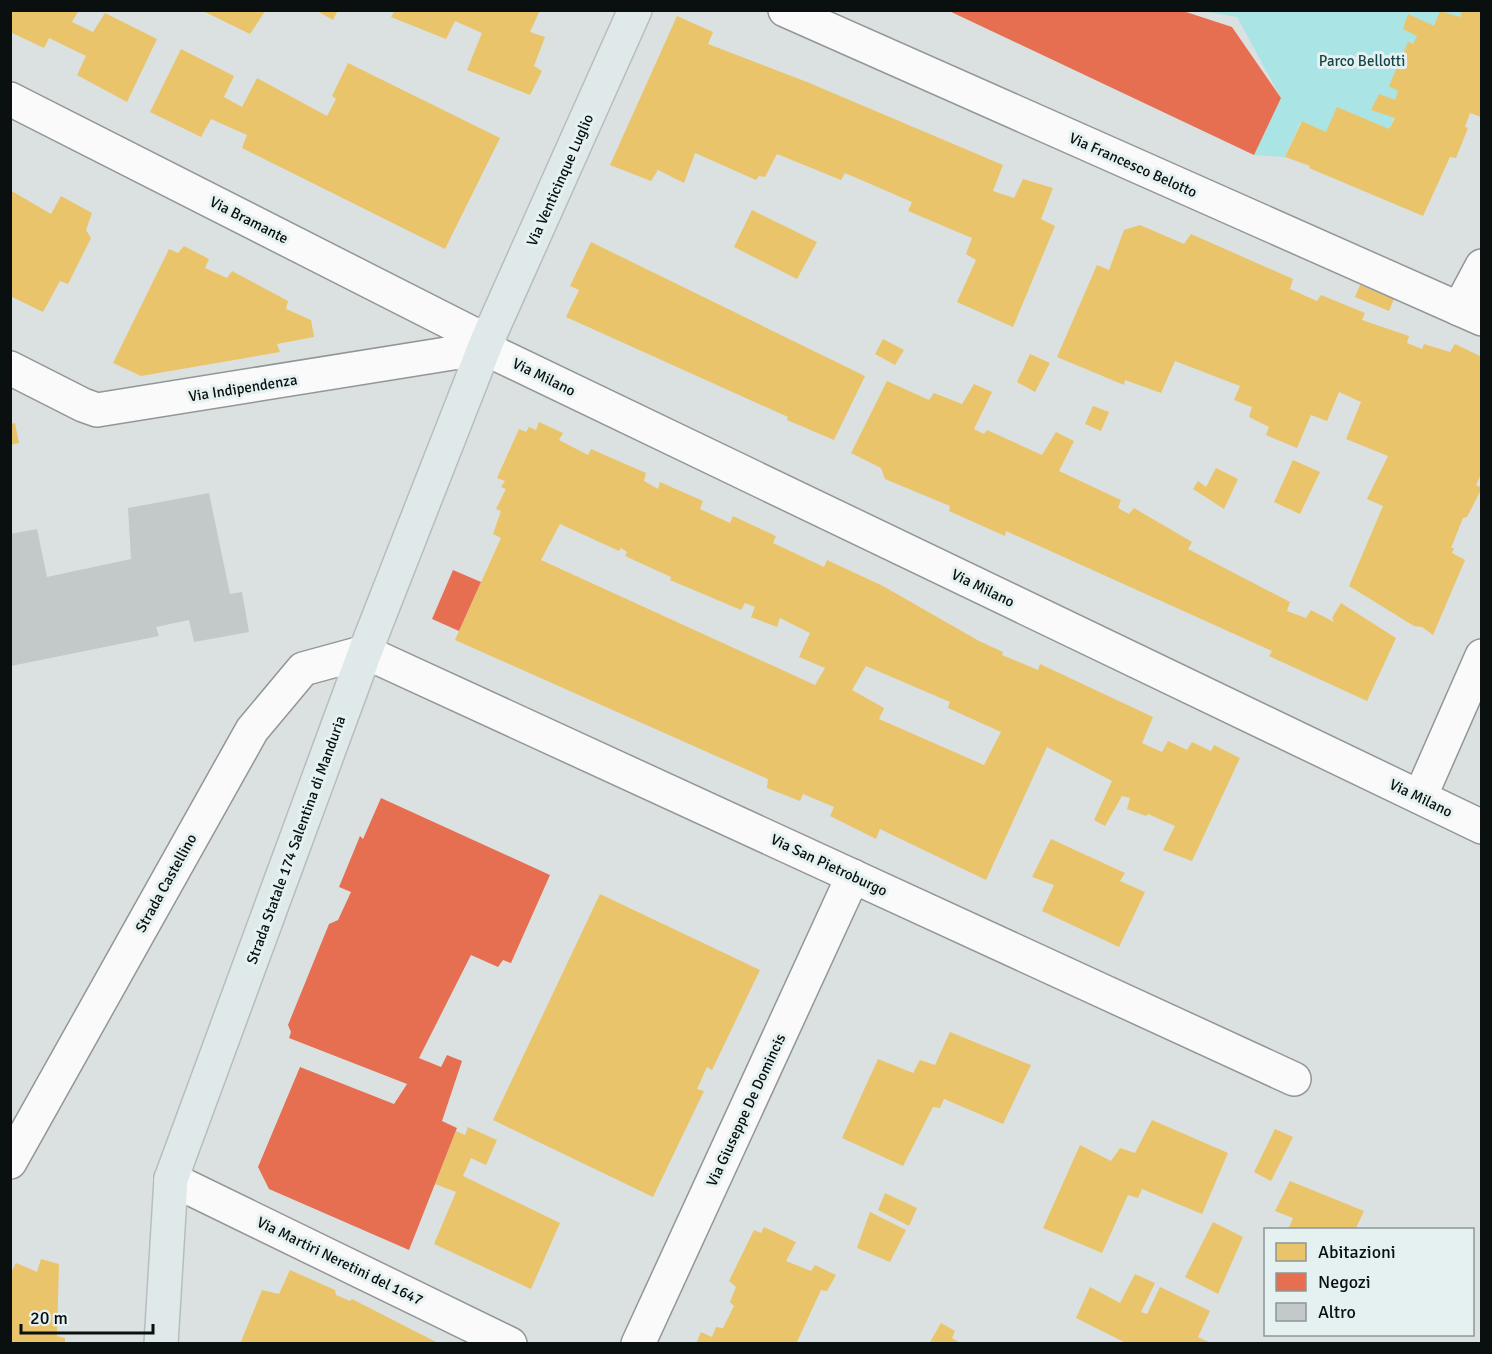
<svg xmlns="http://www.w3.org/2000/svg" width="1492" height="1354" viewBox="0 0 1492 1354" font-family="Signika,sans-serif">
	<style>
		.park { fill: #abe4e4 }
		.homes { fill: #e9c46a; fill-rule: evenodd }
		.shops { fill: #e76f51 }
		.building { fill: #c3c8c8 }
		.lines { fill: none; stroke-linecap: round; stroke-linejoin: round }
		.street-casing { stroke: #929696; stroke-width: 36 }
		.primary-casing { stroke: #b8bcbc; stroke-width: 36 }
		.street { stroke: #fafafa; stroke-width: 33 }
		.primary { stroke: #dfe9e9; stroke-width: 33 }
		.labels { text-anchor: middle; stroke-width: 6; stroke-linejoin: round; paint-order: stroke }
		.park-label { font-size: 15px; fill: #154647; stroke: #e5f1f1 }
		.street-label { font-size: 15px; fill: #0a0f0f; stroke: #e5f1f1 }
	</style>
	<rect width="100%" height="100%" fill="#dbe1e1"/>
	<path class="park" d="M1201 11H1462L1460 17 1434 26 1389 129 1326 132 1301 121 1285 157 1254 155 1281 98 1237 17Z"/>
	<g class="homes">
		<path d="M10 10H79L72 22 93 32 105 13 157 39 127 102 77 75 86 56 49 38 44 48 10 32Z"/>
		<path d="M201 10H266L250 34Z"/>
		<path d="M315 10H338L333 20Z"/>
		<path d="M395 10H540L530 32 545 37 534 66 542 71 530 95 467 70 482 33 455 21 446 39 391 17Z"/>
		<path d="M1462 10H1482V114L1481 117 1470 113 1465 127 1468 128 1456 158 1450 157 1423 216 1309 168 1310 166 1285 157 1302 121 1326 132 1337 107 1389 129 1395 118 1371 110 1379 94 1395 100 1398 91 1389 86 1408 42 1413 44 1417 36 1403 29 1408 14 1434 26 1440 11 1460 17Z"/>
		<path d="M677 16 713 32 708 44 807 82 1003 165 993 191 1014 198 1023 179 1053 188 1041 219 1055 226 1013 327 957 302 976 260 966 254 972 238 908 211 912 202 845 173 841 180 777 154 765 177 759 176 756 180 695 153 684 183 658 170 651 181 610 165Z"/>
		<path d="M181 49 234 76 224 97 242 107 257 78 327 116 336 99 332 96 348 63 500 138 445 249 242 148 247 135 211 119 201 137 150 112Z"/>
		<path d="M10 190 51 214 61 196 92 213 86 230 91 238 68 284 60 281 43 312 10 296Z"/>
		<path d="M752 210 817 242 797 279 734 247Z"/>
		<path d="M1140 225 1184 244 1191 234 1293 279 1290 289 1317 301 1321 295 1365 313 1362 320 1409 336 1407 343 1422 349 1424 344 1450 352 1455 344 1482 357V472L1476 485 1482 488 1467 517 1463 518 1451 548H1454L1452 553 1465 560 1433 635 1422 627 1414 626 1349 586 1383 506 1367 499 1388 456 1346 439 1361 402 1339 392 1327 421 1311 415 1297 448 1266 435 1269 427 1249 417 1252 407 1234 400 1240 386 1175 361 1161 393 1125 380 1124 385 1057 357 1097 265 1109 270 1124 230Z"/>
		<path d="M591 242 865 376 834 440 787 420 788 417 566 317 579 290 570 286Z"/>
		<path d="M184 246 209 259 205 268 227 278 232 271 288 301 286 309 311 320 314 337 277 344 280 352 141 376 113 363 169 249 178 253Z"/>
		<path d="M1360 285 1394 299 1389 311 1355 297Z"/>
		<path d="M883 339 904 350 895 365 875 354Z"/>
		<path d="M1030 354 1050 363 1035 392 1017 382Z"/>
		<path d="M887 381 929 400 934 393 962 404 974 384 992 392 974 429 984 434 987 430 1042 455 1056 432 1074 441 1059 471 1121 500 1118 508 1129 514 1134 508 1192 542 1188 549 1290 602 1287 611 1306 618 1311 610 1334 622 1332 618 1341 603 1396 638 1367 701 1269 656 1272 651 1006 531 1005 536 949 511 950 506 885 479 881 468 851 453Z"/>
		<path d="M1093 406 1109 412 1101 431 1085 424Z"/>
		<path d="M539 422 563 433 559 440 588 455 591 449 646 473 644 481 658 489 660 482 703 501 700 509 730 523 733 516 776 536 773 543 824 567 827 560 883 586 979 641 1003 652 1002 655 1038 670 1040 664 1153 717 1142 743 1162 752 1168 741 1187 750 1192 742 1211 751 1214 745 1240 758 1192 861 1163 850 1175 826 1148 814 1146 816 1127 809 1130 798 1122 796 1105 826 1094 820 1112 781 1047 747 986 880 880 829 876 839 830 816 834 807 803 794 800 801 767 788 768 779 455 640 501 538 493 534 501 511 496 509 506 489 501 487 505 481 497 478 519 429 526 432 529 427 536 430ZM560 524 619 551 621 548 627 552 625 556 671 577 670 580 741 610 745 603 755 607 751 617 777 627 780 618 810 633 799 657 825 668 815 685 541 560ZM866 666 950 702 948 708 1001 732 984 765 879 719 884 708 852 690Z"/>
		<path d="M15 423 19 443 10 445V424Z"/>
		<path d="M1293 460 1320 472 1300 514 1274 502Z"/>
		<path d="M1216 468 1238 479 1224 509 1193 489 1198 481 1206 487Z"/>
		<path d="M1051 839 1125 873 1120 881 1145 892 1119 947 1042 911 1054 885 1032 877Z"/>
		<path d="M600 894 760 970 712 1070 707 1067 697 1089 704 1091 653 1197 493 1120Z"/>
		<path d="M950 1032 1031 1065 1003 1124 944 1099 940 1108 933 1107 903 1166 842 1138 878 1059 913 1073 920 1060 935 1065Z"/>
		<path d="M1152 1120 1228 1153 1202 1214 1142 1189 1138 1198 1128 1195 1102 1253 1043 1228 1080 1145 1111 1161 1120 1148 1135 1153Z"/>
		<path d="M468 1127 497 1140 486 1165 471 1158 463 1176 560 1223 531 1289 434 1244 456 1192 435 1184 456 1131 465 1135Z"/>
		<path d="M1275 1129 1293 1137 1271 1181 1254 1172Z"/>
		<path d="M1290 1181 1364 1211 1355 1230H1288L1293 1218 1275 1211Z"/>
		<path d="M885 1193 917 1208 909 1226 878 1210Z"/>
		<path d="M870 1212 906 1230 890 1262 857 1248Z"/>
		<path d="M1213 1222 1243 1237 1218 1294 1185 1277Z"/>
		<path d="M764 1227 796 1242 786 1261 811 1271 815 1265 836 1275 827 1291 821 1290 796 1344H696L701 1332 712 1337 716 1327 723 1328 734 1306 730 1302 736 1287 729 1281 754 1230 761 1233Z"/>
		<path d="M41 1259 59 1264 57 1336 65 1338V1344H10V1274L16 1263 37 1272Z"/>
		<path d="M290 1270 335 1290 336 1295 350 1301 352 1299 440 1344H240L262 1290 279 1294Z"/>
		<path d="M1135 1274 1155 1283 1141 1312 1147 1314 1160 1287 1210 1311 1198 1337 1213 1344H1128L1076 1318 1090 1287 1120 1303Z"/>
		<path d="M941 1323 955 1331 952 1338 962 1344H929Z"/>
	</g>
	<g class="shops">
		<path d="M947 10H1180L1232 27 1281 98 1254 155Z"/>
		<path d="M453 570 481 582 459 631 432 619Z"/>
		<path d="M381 798 550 875 511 963 503 960 498 967 471 955 419 1058 441 1067 447 1055 462 1061 442 1121 457 1128 409 1250 269 1189 258 1167 300 1067 394 1104 407 1084 289 1038 291 1032 288 1025 329 924 338 920 351 892 339 887 360 836 363 839Z"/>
	</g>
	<path class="building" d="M209 493 230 594 242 592 249 632 194 642 189 620 156 627 159 636 11 666 10 534 37 529 47 577 131 559 128 508Z"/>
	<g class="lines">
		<g class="street-casing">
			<g id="street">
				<path d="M785 10 1482 319"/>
				<path d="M10 99 487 341"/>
				<path d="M1459 309 1482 266"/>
				<path d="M10 368 83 405 97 410 484 348 1482 827"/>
				<path d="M1420 797 1482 656"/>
				<path d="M10 1162 252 730 303 669 365 652 1294 1079"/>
				<path d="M171 1179 510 1344"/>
				<path d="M638 1344 853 876"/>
			</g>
		</g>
		<g class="primary-casing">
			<path id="primary" d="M161 1344 171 1179 365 652 487 341 635 10"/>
		</g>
		<use href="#street" class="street"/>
		<use href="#primary" class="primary"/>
	</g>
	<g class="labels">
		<g class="park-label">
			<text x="1362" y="66">Parco Bellotti</text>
		</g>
		<g class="street-label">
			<text transform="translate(1133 165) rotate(24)" y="5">Via Francesco Belotto</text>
			<text transform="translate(560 180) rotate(-66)" y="5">Via Venticinque Luglio</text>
			<text transform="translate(249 220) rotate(27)" y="5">Via Bramante</text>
			<text transform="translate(544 377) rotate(26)" y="5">Via Milano</text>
			<text transform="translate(243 388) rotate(-9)" y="5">Via Indipendenza</text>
			<text transform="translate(983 588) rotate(26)" y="5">Via Milano</text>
			<text transform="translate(1421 798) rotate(26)" y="5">Via Milano</text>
			<text transform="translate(296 840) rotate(-70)" y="5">Strada Statale 174 Salentina di Manduria</text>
			<text transform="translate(829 865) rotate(25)" y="5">Via San Pietroburgo</text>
			<text transform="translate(166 883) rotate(-61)" y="5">Strada Castellino</text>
			<text transform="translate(746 1110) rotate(-65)" y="5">Via Giuseppe De Domincis</text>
			<text transform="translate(340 1261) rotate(26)" y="5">Via Martiri Neretini del 1647</text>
		</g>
	</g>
	<rect width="1492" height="1354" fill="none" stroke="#0a0f0f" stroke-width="24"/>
	<rect x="1264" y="1228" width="210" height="108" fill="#e5f1f1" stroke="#8d9797" stroke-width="1.5"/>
	<rect x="1276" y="1243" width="30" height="18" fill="#e9c46a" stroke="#8d9797" stroke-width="1.5"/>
	<text x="1318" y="1258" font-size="18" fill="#0a0f0f">Abitazioni</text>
	<rect x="1276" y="1273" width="30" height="18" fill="#e76f51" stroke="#8d9797" stroke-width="1.5"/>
	<text x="1318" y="1288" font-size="18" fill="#0a0f0f">Negozi</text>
	<rect x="1276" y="1303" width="30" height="18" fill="#c3c8c8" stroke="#8d9797" stroke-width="1.5"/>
	<text x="1318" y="1318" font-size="18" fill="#0a0f0f">Altro</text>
	<path d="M21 1324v9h132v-9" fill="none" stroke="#0a0f0f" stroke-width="3"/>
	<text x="30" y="1324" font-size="18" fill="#0a0f0f" stroke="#e5f1f1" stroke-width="4.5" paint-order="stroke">20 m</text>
</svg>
